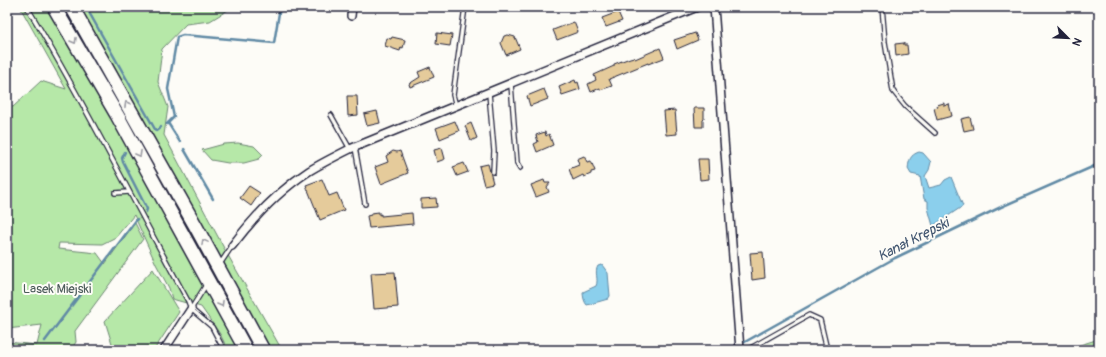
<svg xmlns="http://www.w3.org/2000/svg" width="1106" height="357" viewBox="0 0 1106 357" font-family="Pangolin,sans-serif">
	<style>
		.green { fill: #b6e8a8; stroke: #6c8572 }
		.water { fill: #8bcfec; stroke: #618aa5 }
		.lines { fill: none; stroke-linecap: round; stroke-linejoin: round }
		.stream { stroke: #618aa5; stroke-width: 2.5 }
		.building { fill: #e5cb9b; stroke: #22223b }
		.service-casing { stroke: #22223b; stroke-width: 6 }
		.minor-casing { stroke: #22223b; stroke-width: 10 }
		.motorway-casing { stroke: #22223b; stroke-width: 16 }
		.service { stroke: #fdfcf7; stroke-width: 3.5 }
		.minor { stroke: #fdfcf7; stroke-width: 7 }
		.motorway { stroke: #fdfcf7; stroke-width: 13 }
		.oneway { stroke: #9a9aa2 }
		.labels { text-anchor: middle; stroke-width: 4; stroke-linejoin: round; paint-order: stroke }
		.park-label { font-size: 13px; fill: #4e5d5c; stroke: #fdfcf7 }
		.water-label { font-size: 14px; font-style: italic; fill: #425670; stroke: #fdfcf7 }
	</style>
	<rect width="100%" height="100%" fill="#fdfcf7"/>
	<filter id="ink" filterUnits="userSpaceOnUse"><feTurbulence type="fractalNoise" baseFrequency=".025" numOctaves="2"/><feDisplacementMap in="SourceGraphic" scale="8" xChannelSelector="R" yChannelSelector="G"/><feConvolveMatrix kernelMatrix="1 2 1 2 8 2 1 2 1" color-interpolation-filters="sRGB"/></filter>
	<g filter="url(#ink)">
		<g class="green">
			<path d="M20 7H227L228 10 210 21 186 24 162 49 158 82 168 107 164 135 225 250 282 350H228L220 334 201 307 172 299 169 288 156 264 134 215 116 237 102 244 59 243 58 249 97 253 105 264 135 223 143 239 75 331 76 342 71 350H7V342L37 345 42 325 7 329V106L13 107 41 81 66 89Z"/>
			<path d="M238 143 254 146 263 155 259 159 244 163H228L211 160 202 150 224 144Z"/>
			<path d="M153 269 179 312 154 350H114L105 321Z"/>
			<path d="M1099 339V350H1064Z"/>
		</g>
		<g class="water">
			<path d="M919 152 923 153 931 162 929 170 925 176 929 188 941 185 945 180 951 177 963 206 933 226 928 208V201L924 199 920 176 911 174 908 169C909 160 910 155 919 152Z"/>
			<path d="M602 265 608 273 610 296 608 299 587 305C584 302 583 296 583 292L596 286C599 279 594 272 598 266Z"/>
		</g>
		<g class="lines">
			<g class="stream">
				<path d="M86 7 156 131 161 127"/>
				<path d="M168 123 180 142"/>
				<path d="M167 124 174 117 168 89 177 37 183 35 274 43 280 7"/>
				<path d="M184 149 213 199"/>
				<path d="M125 152 122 158 123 162 147 209 146 212"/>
				<path d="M45 341 137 219"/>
				<path d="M743 343 895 258 1001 207 1099 164"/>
				<path d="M730 350 736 346"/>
			</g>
		</g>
		<g class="building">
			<path d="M618 12 622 21 606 27 602 18Z"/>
			<path d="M574 22 578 32 557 40 553 30Z"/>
			<path d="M437 33 452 35 450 46 436 44Z"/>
			<path d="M695 33 698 40 677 49 674 40Z"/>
			<path d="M508 35 515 37 520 49 506 55 501 43 504 36Z"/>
			<path d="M392 37 405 40 403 48 401 47 400 51 385 46 387 38 391 39Z"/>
			<path d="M904 43V45H907L908 54 896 56 895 44Z"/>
			<path d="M660 48 664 58 648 64V63L609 79 612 86 600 90V88L591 92 588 84 596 80 594 75 614 66V64L630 58 634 57 635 59Z"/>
			<path d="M430 67 434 77 410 87 409 84 420 77 418 72Z"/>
			<path d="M575 80 576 83 578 82 580 89 562 95 559 87Z"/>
			<path d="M544 89 548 99 530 106 527 96Z"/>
			<path d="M347 96H357L358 115 348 116Z"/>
			<path d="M944 103V106L949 104 952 116 937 120 934 108 938 107 937 105Z"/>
			<path d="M694 108H704V119L703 120V127H695Z"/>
			<path d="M675 110 677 134 666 135 664 111Z"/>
			<path d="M377 111 380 123 367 126 364 114Z"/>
			<path d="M970 117 973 129 964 131 961 119Z"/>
			<path d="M455 121 459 131 440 139 436 128Z"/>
			<path d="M471 123 477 138 471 141 465 126Z"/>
			<path d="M545 132 546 136 549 134 553 145 537 152 534 144 538 142 536 135Z"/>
			<path d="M442 148 445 159 437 162 434 150Z"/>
			<path d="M393 151 397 152 400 151 408 173 381 184 375 167 388 162 386 156Z"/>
			<path d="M584 156 587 162 591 161 595 171 591 172V174L584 177 583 175 573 180 569 169 579 165 577 159Z"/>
			<path d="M698 159H708L709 179 700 180Z"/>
			<path d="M464 163 468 172 457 176 453 167Z"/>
			<path d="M488 164 493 183 484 185 479 166Z"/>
			<path d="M322 179 329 196 337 193 344 210 320 220 306 185Z"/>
			<path d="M544 180 545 183H550L547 187 549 192 536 197 531 185Z"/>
			<path d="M249 186 260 193 251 206 240 198Z"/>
			<path d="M436 198 437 207 421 208V199Z"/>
			<path d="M379 212V215L381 214V216L412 213 413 224 369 228 367 216 371 215V213Z"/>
			<path d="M763 252 765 278 752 280 750 253Z"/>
			<path d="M395 272 398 307 374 309 371 273Z"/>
		</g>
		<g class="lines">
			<g class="service-casing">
				<g id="service">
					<path d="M27 7C85 103 134 203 188 301L191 309 212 327 224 350"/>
					<path d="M882 7 885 42 893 91 905 106 935 133"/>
					<path d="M511 84 517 163 520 168"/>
					<path d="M489 93 494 151 493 172"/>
					<path d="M456 106 453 95 465 7"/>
					<path d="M331 115 350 149"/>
					<path d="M355 147 365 204"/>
					<path d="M115 193 129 192"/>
					<path d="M220 264 232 246"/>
					<path d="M191 309 206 285"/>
					<path d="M747 350 809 315 820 320 827 350"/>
				</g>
			</g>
			<g class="minor-casing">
				<g id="minor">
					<path d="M714 7 740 350"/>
					<path d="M351 16 352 7"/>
					<path d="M232 246C254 217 278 191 309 171 322 163 336 156 350 149L697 7"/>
					<path d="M164 350 191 309"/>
				</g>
			</g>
			<g class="motorway-casing">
				<g id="motorway">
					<path d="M54 7 117 115 246 350"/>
					<path d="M72 7 195 225 263 350"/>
				</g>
			</g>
			<use href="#service" class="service"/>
			<use href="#minor" class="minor"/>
			<use href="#motorway" class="motorway"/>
		</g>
		<defs><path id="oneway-chevron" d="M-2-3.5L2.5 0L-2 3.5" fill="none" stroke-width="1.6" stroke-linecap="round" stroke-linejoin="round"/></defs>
		<g class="oneway">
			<use href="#oneway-chevron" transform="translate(74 41) rotate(60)"/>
			<use href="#oneway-chevron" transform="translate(127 104) rotate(-119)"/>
			<use href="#oneway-chevron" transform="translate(139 154) rotate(61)"/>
			<use href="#oneway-chevron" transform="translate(204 242) rotate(-118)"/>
			<use href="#oneway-chevron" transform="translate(221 304) rotate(61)"/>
		</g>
	</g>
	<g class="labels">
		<g class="park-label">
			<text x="57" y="293">Lasek Miejski</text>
		</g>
		<g class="water-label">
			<text transform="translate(913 239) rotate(-27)" y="5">Kanał Krępski</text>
		</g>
	</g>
	<rect width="1106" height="357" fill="none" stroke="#fdfcf7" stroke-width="24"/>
	<rect x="12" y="12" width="1082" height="333" fill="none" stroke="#22223b" stroke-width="1.5" filter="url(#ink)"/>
	<g transform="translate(1068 38) rotate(114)" stroke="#fdfcf7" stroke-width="3" paint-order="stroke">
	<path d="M0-3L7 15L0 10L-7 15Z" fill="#22223b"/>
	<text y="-6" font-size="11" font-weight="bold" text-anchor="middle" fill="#22223b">N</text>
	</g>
</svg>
